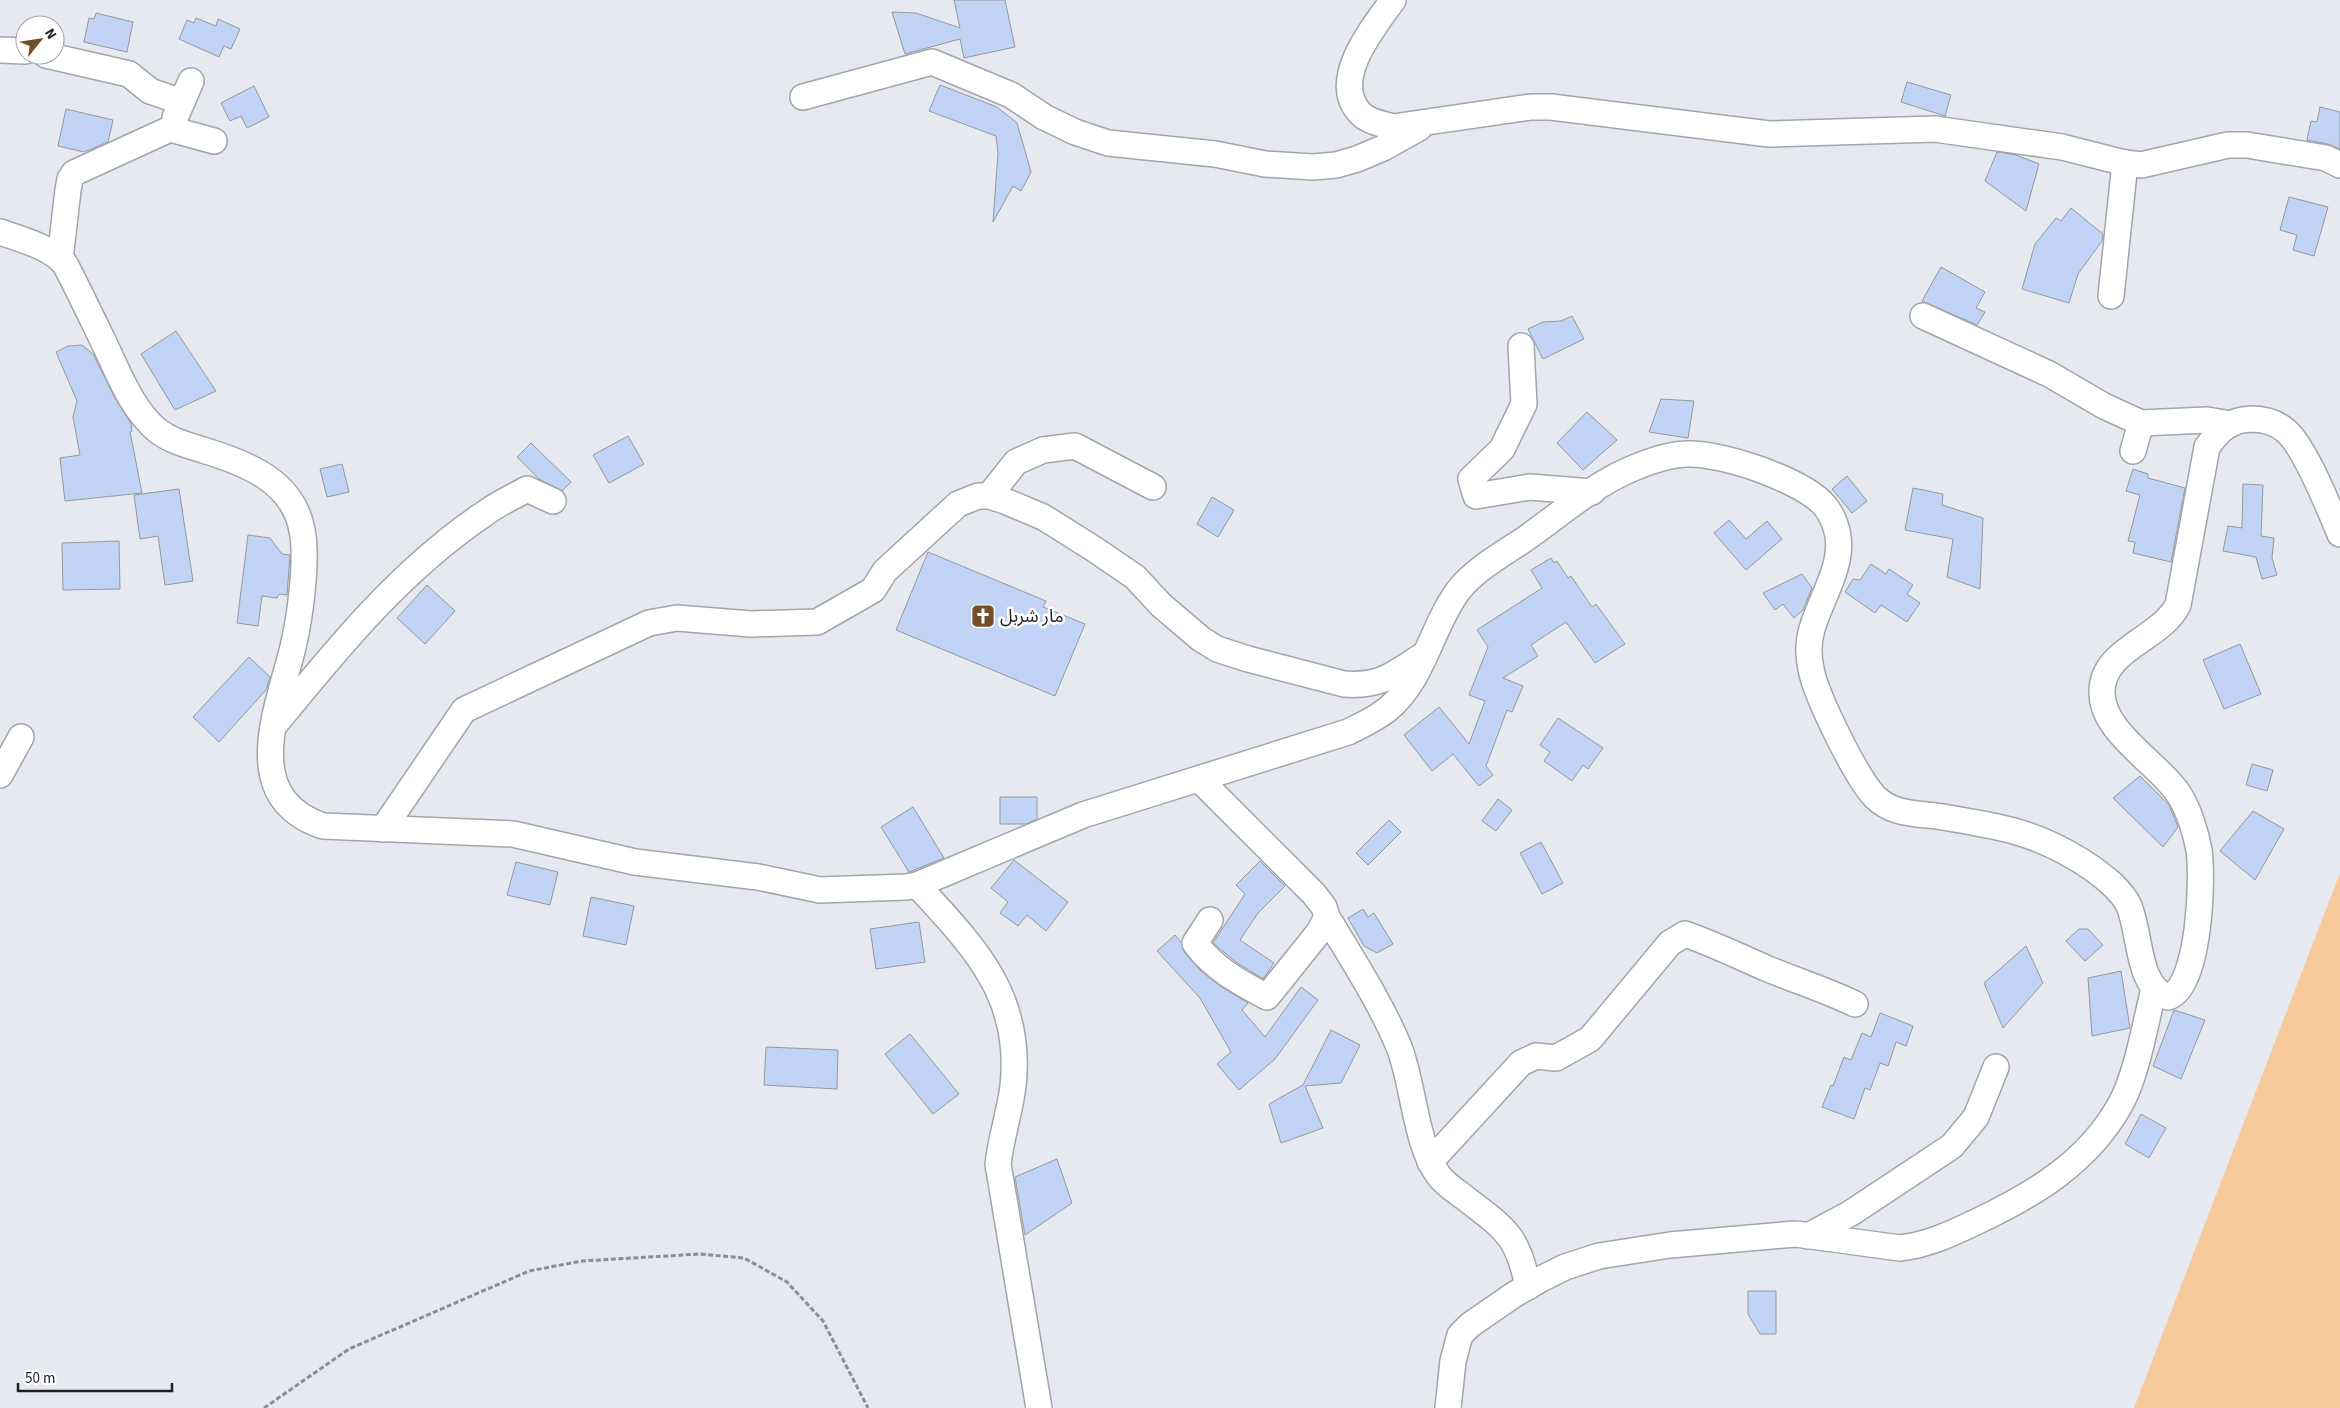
<svg xmlns="http://www.w3.org/2000/svg" width="2340" height="1408" viewBox="0 0 2340 1408" font-family="'Source Sans 3','Noto Sans Arabic',sans-serif">
	<style>
		.green { fill: #f7c99b }
		.building { fill: #c2d4f6; stroke: #95989d }
		.lines { fill: none; stroke-linecap: round; stroke-linejoin: round }
		.minor-casing { stroke: #a2a5aa; stroke-width: 28 }
		.path { stroke: #8c8e92; stroke-width: 3; stroke-dasharray: 5 2.5; stroke-linecap: butt }
		.minor { stroke: #fff; stroke-width: 25 }
		.labels { text-anchor: middle; stroke-width: 5; stroke-linejoin: round; paint-order: stroke }
		.poi-label { font-size: 18px; fill: #1e2022; stroke: #fff; text-anchor: start }
	</style>
	<rect width="100%" height="100%" fill="#e6e9ef"/>
	<path class="green" d="M2340 873V1408H2134Z"/>
	<g class="building">
		<path d="M954 0H1005L1015 47 964 58 960 39 905 54 892 12 916 13 960 28Z"/>
		<path d="M96 13 133 22 127 52 84 42 89 18 94 19Z"/>
		<path d="M196 18 216 26 218 19 240 29 231 49 224 46 219 57 179 39 187 20 194 23Z"/>
		<path d="M1907 82 1951 95 1945 116 1901 102Z"/>
		<path d="M940 85 997 107 1017 123 1031 172 1021 191 1013 186 993 222 998 153 996 136 929 111Z"/>
		<path d="M254 86 269 117 247 128 241 116 230 121 221 103Z"/>
		<path d="M2320 107 2340 112V149L2328 144 2307 140 2311 121 2317 122Z"/>
		<path d="M66 109 113 120 108 142 84 152 58 146Z"/>
		<path d="M1997 152 2016 155 2039 164 2026 211 1985 181Z"/>
		<path d="M2289 197 2328 207 2314 256 2293 250 2297 235 2280 230Z"/>
		<path d="M2071 208 2103 234 2102 241 2078 274 2069 303 2022 289 2035 244 2056 218 2061 221Z"/>
		<path d="M1941 267 1985 292 1976 308 1985 312 1977 325 1922 301Z"/>
		<path d="M1572 316 1584 339 1543 359 1528 329 1543 322 1561 321Z"/>
		<path d="M176 331 216 391 175 410 141 354Z"/>
		<path d="M82 345 93 354 115 398 131 424 132 431 130 432 142 493 65 501 60 458 80 455 73 417 77 401 56 352 68 346Z"/>
		<path d="M1661 399 1694 401 1688 438 1649 432Z"/>
		<path d="M1587 412 1617 440 1583 470 1557 443Z"/>
		<path d="M628 436 644 464 609 483 593 455Z"/>
		<path d="M531 443 571 482 562 491 539 479 517 457Z"/>
		<path d="M342 464 349 492 327 497 320 469Z"/>
		<path d="M2133 469 2148 474V478L2185 488 2171 562 2133 553 2135 542 2128 541 2140 495 2126 491Z"/>
		<path d="M1847 476 1867 501 1852 513 1832 489Z"/>
		<path d="M2243 484 2263 485 2261 536 2274 538 2272 558 2277 575 2262 579 2256 557 2223 551 2228 526 2242 528Z"/>
		<path d="M1913 488 1943 494 1942 505 1983 518 1980 589 1947 577 1953 539 1905 530Z"/>
		<path d="M179 489 193 581 165 585 158 536 140 539 134 495Z"/>
		<path d="M1212 497 1234 510 1218 537 1197 524Z"/>
		<path d="M1729 520 1746 539 1767 521 1782 539 1746 570 1714 533Z"/>
		<path d="M248 535 270 538 282 554 290 555 287 595 279 594 277 598 262 596 258 626 237 623Z"/>
		<path d="M119 541 120 589 63 590 62 543Z"/>
		<path d="M928 552 1046 601 1043 607 1085 624 1055 696 896 630Z"/>
		<path d="M1551 558 1554 563 1557 561 1568 578 1571 576 1592 607 1596 604 1625 644 1595 663 1566 622 1531 645 1538 656 1503 678 1523 686 1512 712 1507 710 1486 766 1493 775 1479 786 1453 754 1432 771 1404 735 1439 707 1469 744 1485 701 1469 695 1488 647 1477 630 1542 588 1531 570Z"/>
		<path d="M1871 564 1886 574 1889 569 1913 585 1907 594 1920 603 1907 622 1881 605 1875 613 1845 592 1853 579 1860 580Z"/>
		<path d="M1802 574 1812 588 1803 610 1794 618 1783 604 1775 610 1763 593Z"/>
		<path d="M427 585 455 611 425 644 397 618Z"/>
		<path d="M2240 644 2261 694 2224 709 2203 660Z"/>
		<path d="M249 657 270 677 266 690 219 742 193 717Z"/>
		<path d="M1558 718 1603 748 1588 769 1583 765 1572 781 1544 761 1550 752 1540 745Z"/>
		<path d="M2252 764 2273 770 2267 791 2246 785Z"/>
		<path d="M2140 776 2169 805 2178 827 2163 847 2113 798Z"/>
		<path d="M1000 797H1037V819L1026 824H1000Z"/>
		<path d="M1498 799 1512 810 1496 831 1482 821Z"/>
		<path d="M913 807 944 858 909 872 881 827Z"/>
		<path d="M2253 811 2284 829 2255 880 2220 851Z"/>
		<path d="M1389 820 1401 832 1368 865 1356 853Z"/>
		<path d="M1541 842 1563 883 1542 894 1520 853Z"/>
		<path d="M1014 860 1068 902 1046 931 1027 915 1018 926 1000 913 1008 902 991 888Z"/>
		<path d="M1260 861 1285 886 1258 913 1240 940 1274 963 1263 979 1236 962 1213 943 1245 894 1236 885Z"/>
		<path d="M516 862 558 872 550 905 507 895Z"/>
		<path d="M591 897 634 906 626 945 583 936Z"/>
		<path d="M1363 909 1368 917 1374 913 1393 944 1377 953 1364 946 1348 918Z"/>
		<path d="M919 922 925 962 876 969 870 929Z"/>
		<path d="M2079 929H2088L2103 945 2085 961 2066 941Z"/>
		<path d="M1175 935 1181 942 1184 952 1201 971 1220 986 1248 1003 1242 1010 1265 1037 1301 987 1318 1000 1275 1059 1239 1090 1217 1064 1231 1052 1200 998 1157 951Z"/>
		<path d="M2026 946 2043 983 2003 1028 1984 983Z"/>
		<path d="M2121 971 2130 1028 2092 1036 2088 978Z"/>
		<path d="M2174 1010 2205 1020 2181 1079 2153 1066Z"/>
		<path d="M1880 1013 1913 1026 1906 1046 1896 1042 1888 1066 1880 1063 1870 1090 1865 1088 1854 1119 1822 1107 1831 1085 1833 1086 1844 1057 1851 1060 1862 1033 1871 1037Z"/>
		<path d="M1331 1030 1360 1045 1341 1083 1305 1086 1323 1128 1281 1143 1269 1104 1303 1085Z"/>
		<path d="M910 1034 959 1094 933 1114 885 1054Z"/>
		<path d="M766 1047 838 1050 837 1089 764 1085Z"/>
		<path d="M2141 1114 2166 1128 2149 1158 2125 1144Z"/>
		<path d="M1057 1159 1072 1203 1025 1235 1015 1177Z"/>
		<path d="M1748 1291H1776V1334H1760L1748 1314Z"/>
	</g>
	<g class="lines">
		<g class="minor-casing">
			<g id="minor">
				<path d="M1393 0C1374 27 1328 81 1361 114 1369 122 1383 124 1393 127L1531 107H1551L1769 134 1935 129 2062 147 2125 163 2141 165 2228 145H2247L2326 158 2340 165"/>
				<path d="M0 50 25 51"/>
				<path d="M46 55 129 74 150 91 182 102"/>
				<path d="M803 97 932 62 1011 95 1044 117 1075 132 1108 143 1215 154 1265 164 1313 167 1336 165 1357 159 1383 148 1419 128"/>
				<path d="M175 118 191 81"/>
				<path d="M0 232C20 239 51 247 65 264 79 291 92 318 105 345 119 374 132 410 158 431 171 441 187 445 203 450 246 463 293 481 302 530 308 559 300 618 293 647 278 709 238 797 323 826L513 834 635 862 758 877 820 890 906 887 917 885 1083 815 1348 732C1362 725 1376 719 1388 709 1424 679 1431 628 1458 591 1475 569 1503 554 1525 539 1559 515 1592 486 1629 470 1647 462 1667 455 1686 454 1720 452 1803 480 1825 506 1832 515 1836 524 1838 536 1843 567 1820 600 1812 629 1808 642 1808 655 1811 669 1816 696 1856 777 1875 797 1894 816 1920 813 1943 817 1967 821 1991 825 2014 831 2049 841 2085 860 2112 884 2118 890 2125 897 2128 904 2141 930 2136 987 2168 997 2200 987 2203 878 2199 850 2196 833 2189 811 2180 796 2160 764 2102 733 2102 693 2101 649 2160 640 2178 605L2207 447C2219 430 2229 420 2251 419 2264 419 2276 422 2286 431 2305 447 2330 510 2340 534"/>
				<path d="M60 259 68 190 70 179 74 173 170 129 214 141"/>
				<path d="M2111 296 2125 163"/>
				<path d="M1923 316 2049 374 2104 406 2141 423 2207 420 2231 424"/>
				<path d="M1521 346 1524 404 1502 449 1471 479 1476 496 1530 487 1592 492"/>
				<path d="M2133 451 2141 423"/>
				<path d="M989 496 1016 462 1043 450 1075 446 1153 487"/>
				<path d="M277 722C339 646 402 569 484 514 497 504 513 497 527 489L553 501"/>
				<path d="M0 775 21 737"/>
				<path d="M1199 779 1314 894 1324 907 1327 917 1319 932 1267 997C1239 982 1214 969 1195 943L1210 920"/>
				<path d="M383 829 464 710 649 623 677 618 751 624 817 622 873 590 885 571 958 504 978 496H989L1005 501 1043 517 1094 549 1135 577 1161 605 1201 639 1217 649 1248 659 1344 684C1382 687 1395 673 1425 654"/>
				<path d="M917 885C973 946 1023 995 1013 1086 1010 1112 1001 1137 998 1164L1039 1408"/>
				<path d="M1327 917C1352 959 1380 1001 1399 1047 1414 1085 1415 1144 1439 1176 1446 1185 1456 1191 1465 1198 1505 1229 1518 1235 1528 1287"/>
				<path d="M1430 1162 1521 1063 1536 1056 1556 1058 1590 1039 1670 943 1685 934C1714 944 1740 957 1768 969 1797 981 1826 990 1855 1004"/>
				<path d="M1808 1236 1851 1213 1952 1146 1976 1117 1996 1067"/>
				<path d="M1448 1408 1453 1361 1460 1335 1470 1325 1515 1294 1541 1279 1565 1267 1599 1256 1670 1245 1783 1235 1796 1234 1900 1248C1928 1245 1953 1233 1978 1221 2035 1194 2088 1162 2120 1105 2137 1075 2145 1024 2154 989"/>
			</g>
		</g>
		<path class="path" d="M264 1408 349 1349 529 1271 582 1261 700 1254 744 1258 787 1282 823 1321 868 1408"/>
		<use href="#minor" class="minor"/>
	</g>
	<defs>
		<g id="church-square" transform="scale(1.25)"><rect x="-9" y="-9" width="18" height="18" rx="4" fill="#734f29" stroke="#fff"/><path d="M-1.2-6h2.4v3.5h3.3v2.4h-3.3V6h-2.4V-.1h-3.3v-2.4h3.3Z" fill="#fff"/></g>
	</defs>
	<g fill-rule="evenodd">
		<use href="#church-square" x="983" y="616"/>
	</g>
	<g class="labels">
		<g class="poi-label">
			<text x="1000" y="622">مار شربل</text>
		</g>
	</g>
	<g transform="translate(40 40) rotate(60)"><circle r="24" fill="#ffffff" stroke="#a5a6a7"/>
	<path d="M0-4L9 19L0 12L-9 19Z" fill="#734f29"/>
	<text y="-8" font-size="14" font-weight="bold" text-anchor="middle" fill="#1e2022">N</text>
	</g>
	<path d="M18 1383v8h154v-8" fill="none" stroke="#1e2022" stroke-width="2.5"/>
	<text x="25" y="1383" font-size="15" fill="#1e2022" stroke="#ffffff" stroke-width="4" paint-order="stroke">50 m</text>
</svg>
